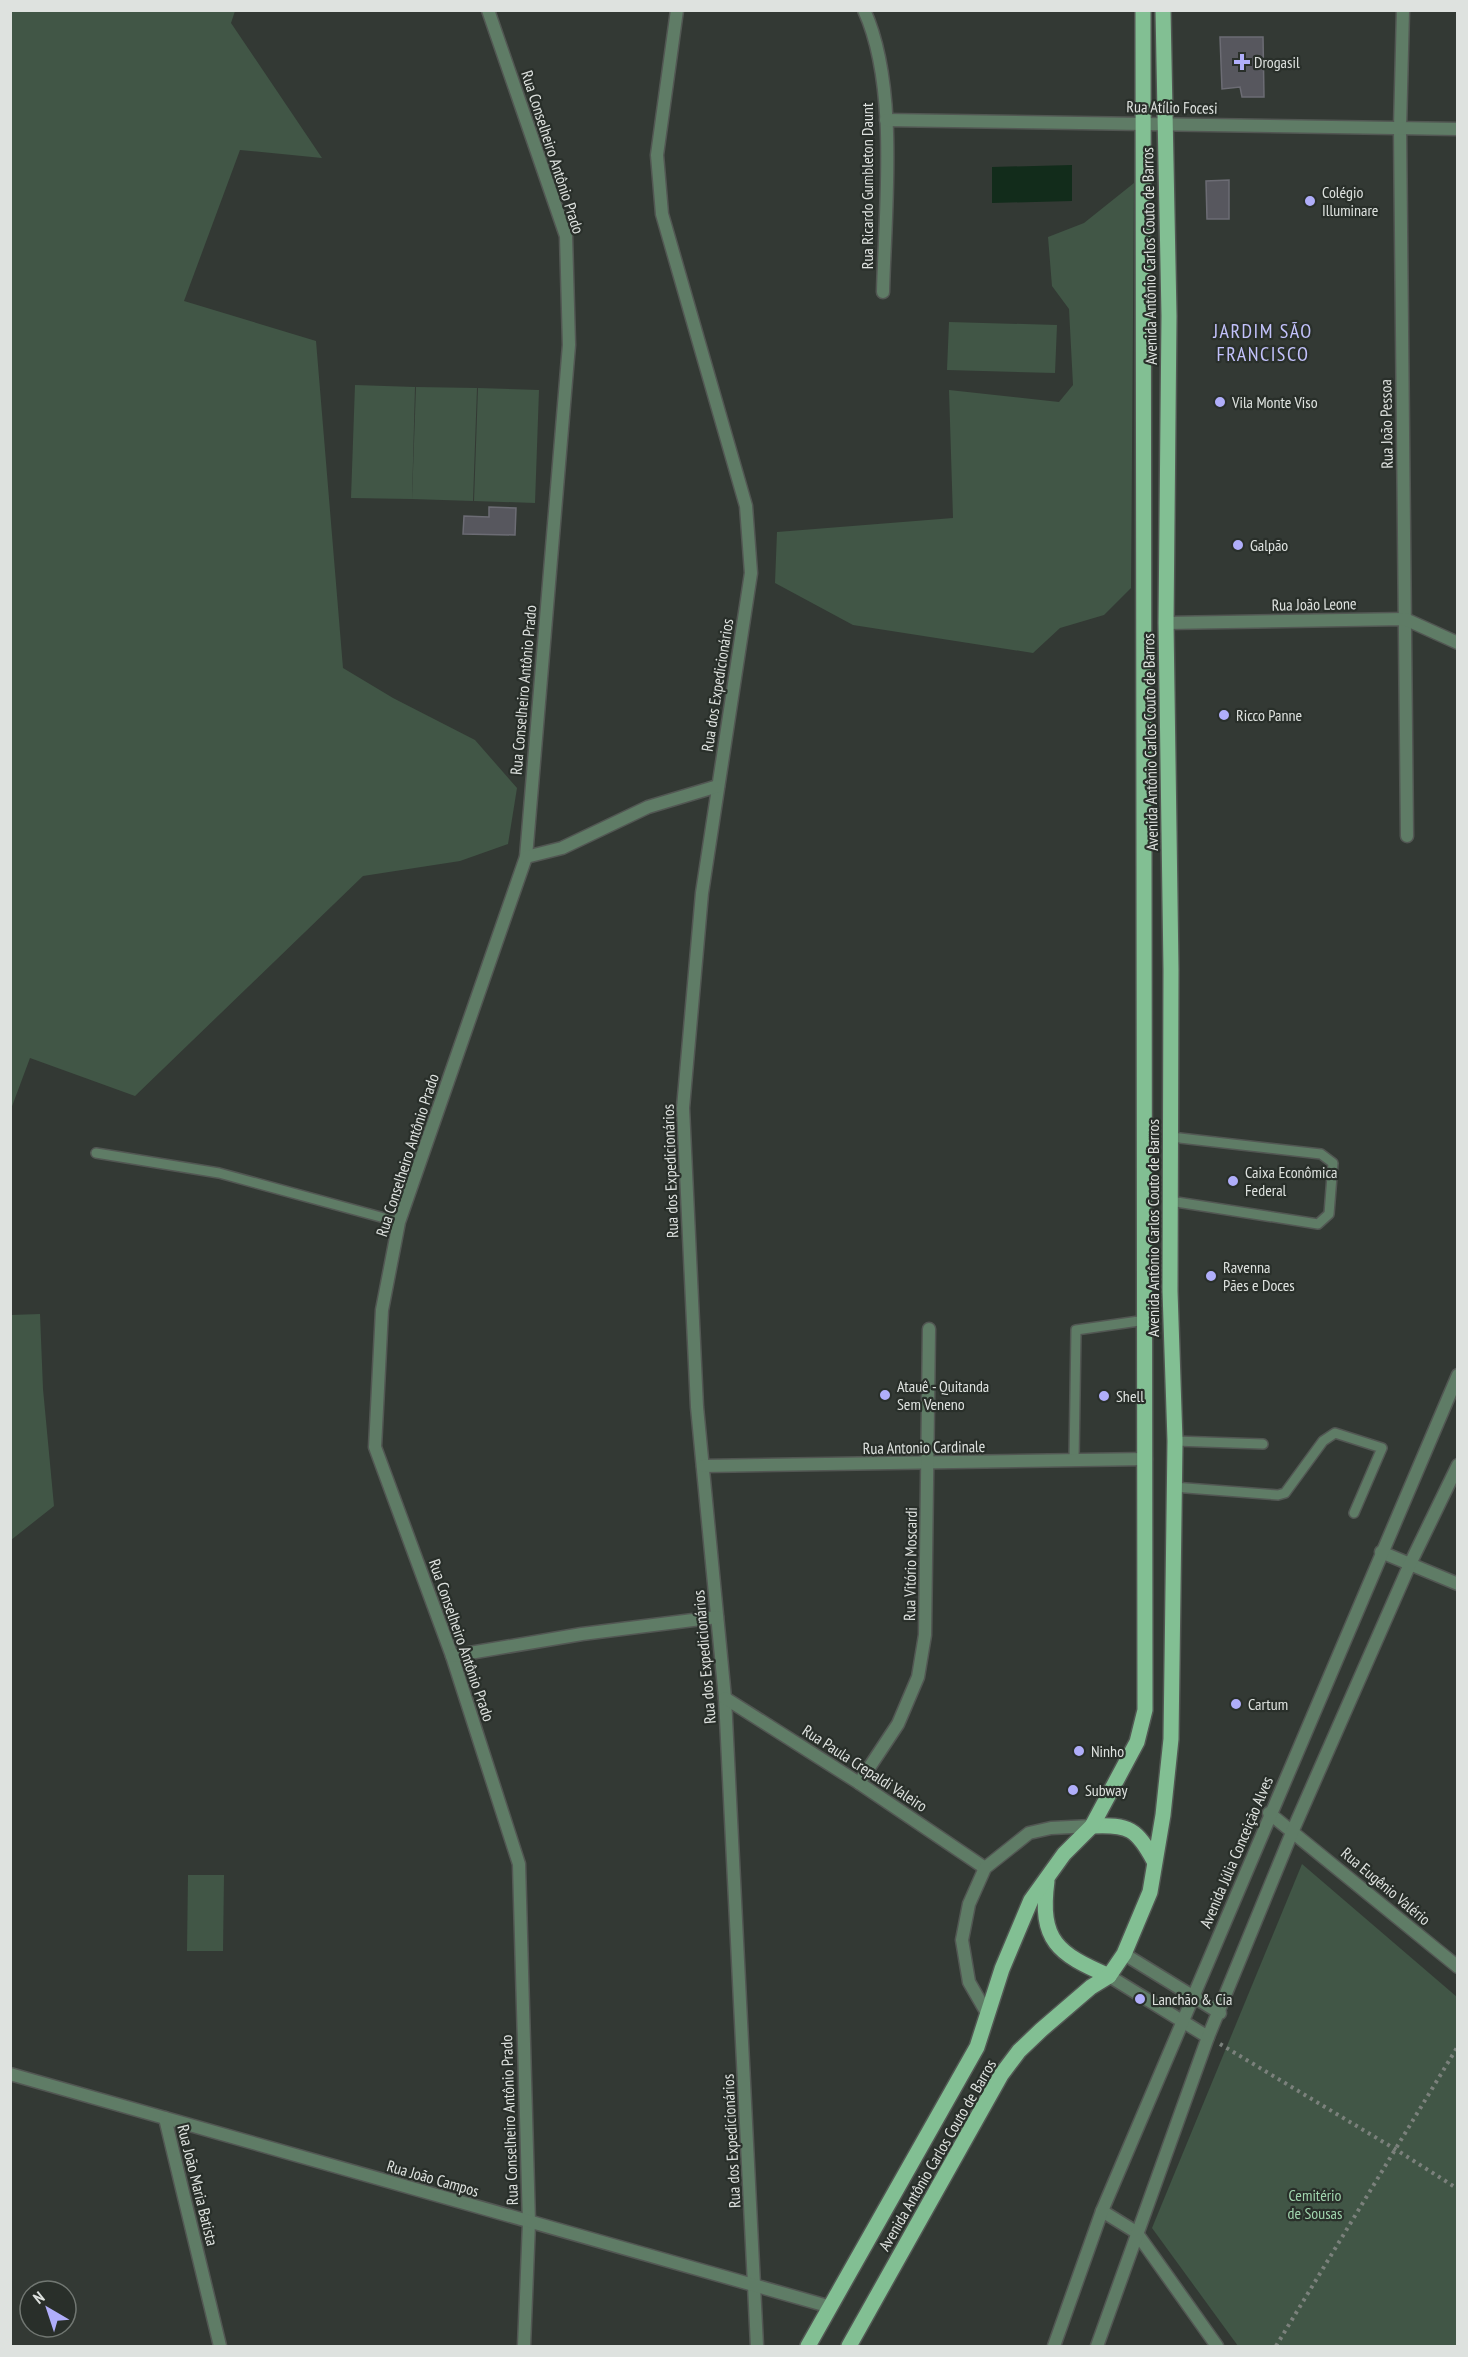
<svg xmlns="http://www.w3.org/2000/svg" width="1468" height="2357" viewBox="0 0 1468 2357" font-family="'PT Sans Narrow',sans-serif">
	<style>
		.green { fill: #415646 }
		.water { fill: #122c1b }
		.building { fill: #57575e; stroke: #6c6c74; stroke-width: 1.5 }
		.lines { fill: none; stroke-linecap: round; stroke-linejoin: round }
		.lane-casing { stroke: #525753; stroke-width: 12 }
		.street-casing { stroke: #525753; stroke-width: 15 }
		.primary-casing { stroke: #525753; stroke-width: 18 }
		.path { stroke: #7b817c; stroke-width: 4; stroke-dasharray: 3 4.5; stroke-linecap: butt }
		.lane { stroke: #5f7c66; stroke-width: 9 }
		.street { stroke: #5f7c66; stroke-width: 12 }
		.primary { stroke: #82bf93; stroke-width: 15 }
		.poi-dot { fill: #b0aefa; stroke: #292f2a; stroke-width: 2 }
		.labels { text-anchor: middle; stroke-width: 4.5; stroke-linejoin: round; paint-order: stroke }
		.poi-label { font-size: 16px; fill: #dee2df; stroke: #292f2a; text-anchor: start }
		.street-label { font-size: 16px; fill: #dee2df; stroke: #292f2a }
		.park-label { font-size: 16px; fill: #a0d4ad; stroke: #292f2a }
		.quarter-label { font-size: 20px; letter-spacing: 1.5px; fill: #c2c1fb; stroke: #292f2a }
	</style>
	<rect width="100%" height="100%" fill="#333934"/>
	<g class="green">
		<path d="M11 10 235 11 231 23 322 158 240 150 184 301 316 341 343 668 393 698 475 740 517 788 508 844 460 861 363 876 135 1096 30 1058 11 1109Z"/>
		<path d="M1134 183 1131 588 1104 615 1060 628 1033 653 853 625 775 583 777 532 953 518 949 390 1059 402 1073 385 1069 309 1052 286 1048 237 1084 223Z"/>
		<path d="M949 322 1057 325 1055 373 947 370Z"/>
		<path d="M355 385 415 387 412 499 351 498Z"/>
		<path d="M416 387 477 388 473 501 412 499Z"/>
		<path d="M478 388 539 390 535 503 474 501Z"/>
		<path d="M40 1314 43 1389 54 1506 11 1540V1315Z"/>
		<path d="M1302 1864 1457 1997V2346H1238L1152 2228Z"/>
		<path d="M188 1875H224L223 1951H187Z"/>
	</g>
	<path class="water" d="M1072 165V201L992 203V167Z"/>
	<g class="building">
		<path d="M1220 37H1263L1264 97H1242L1240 87 1222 89Z"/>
		<path d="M1229 180V219H1207L1206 181Z"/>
		<path d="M489 507 516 508 515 535 463 534 464 516 489 517Z"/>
	</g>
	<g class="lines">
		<g class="lane-casing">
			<g id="lane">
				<path d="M96 1153 219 1173 399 1222"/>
				<path d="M1170 1201 1318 1224 1329 1214 1333 1163 1321 1154 1171 1137"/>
				<path d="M1175 1441 1263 1444"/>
				<path d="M1074 1461 1076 1330 1146 1320"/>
				<path d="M1173 1487 1278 1495 1285 1493 1323 1441 1335 1433 1382 1448 1354 1513"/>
			</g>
		</g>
		<g class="street-casing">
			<g id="street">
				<path d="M488 10 566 236 569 345 526 857 399 1222 382 1310 375 1447 452 1656 519 1864 529 2223 524 2346"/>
				<path d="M677 10 657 155 662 214 746 506 751 573 702 893 683 1108 697 1407 725 1698 757 2346"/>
				<path d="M864 10C899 86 885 209 883 292"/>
				<path d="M1403 10 1400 128 1407 836"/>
				<path d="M886 120 1458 129"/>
				<path d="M1166 623 1405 619 1458 643"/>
				<path d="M526 857 562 848 648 807 718 786"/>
				<path d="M703 1466 1146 1459"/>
				<path d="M1381 1552 1458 1584"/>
				<path d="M452 1656 582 1634 717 1617"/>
				<path d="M725 1698 859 1783 985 1868"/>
				<path d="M859 1783 898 1724 918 1677 925 1635 929 1329"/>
				<path d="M1269 1813 1458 1967"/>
				<path d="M1124 1954 1220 2013"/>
				<path d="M1109 1976 1208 2037"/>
				<path d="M988 2015 969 1982 962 1940 969 1904 985 1868 1029 1833 1051 1828 1092 1826"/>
				<path d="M10 2074 831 2307"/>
				<path d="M165 2118 220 2346"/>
				<path d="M1102 2211 1136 2232 1217 2346"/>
				<path d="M1054 2346 1102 2211 1458 1375"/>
				<path d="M1097 2346 1208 2037 1293 1830 1410 1564 1458 1465"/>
			</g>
		</g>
		<g class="primary-casing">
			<g id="primary">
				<path d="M1092 1826C1129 1824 1137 1829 1154 1861"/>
				<path d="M1047 1881C1039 1941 1058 1954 1109 1976"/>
				<path d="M808 2346 977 2047 1002 1969 1031 1900 1064 1854 1092 1826 1137 1742 1145 1710 1143 10"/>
				<path d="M849 2346 1001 2075 1019 2051 1041 2030 1091 1987 1109 1976 1124 1954 1150 1892 1163 1815 1171 1739 1175 1441 1170 1291 1171 970 1166 623 1169 316 1163 10"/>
			</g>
		</g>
		<g class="path">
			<path d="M1220 2044 1395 2149 1458 2189"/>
			<path d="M1276 2346 1458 2046"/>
		</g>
		<use href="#lane" class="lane"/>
		<use href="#street" class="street"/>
		<use href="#primary" class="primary"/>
	</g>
	<g class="poi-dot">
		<path d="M1239 53h6v6h6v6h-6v6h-6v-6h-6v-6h6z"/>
		<circle cx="1310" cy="201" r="6"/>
		<circle cx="1220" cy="402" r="6"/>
		<circle cx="1238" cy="545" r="6"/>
		<circle cx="1224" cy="715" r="6"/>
		<circle cx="1233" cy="1181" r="6"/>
		<circle cx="1211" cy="1276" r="6"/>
		<circle cx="885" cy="1395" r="6"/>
		<circle cx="1104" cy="1396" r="6"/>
		<circle cx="1236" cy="1704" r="6"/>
		<circle cx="1079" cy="1751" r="6"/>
		<circle cx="1073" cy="1790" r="6"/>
		<circle cx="1140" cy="1999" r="6"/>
	</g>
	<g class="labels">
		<g class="poi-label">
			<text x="1254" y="68">Drogasil</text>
			<text x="1322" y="198">Colégio<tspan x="1322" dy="18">Illuminare</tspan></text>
			<text x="1232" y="408">Vila Monte Viso</text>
			<text x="1250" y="551">Galpão</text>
			<text x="1236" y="721">Ricco Panne</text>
			<text x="1245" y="1178">Caixa Econômica<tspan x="1245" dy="18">Federal</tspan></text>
			<text x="1223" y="1273">Ravenna<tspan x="1223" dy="18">Pães e Doces</tspan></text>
			<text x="897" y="1392">Atauê - Quitanda<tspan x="897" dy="18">Sem Veneno</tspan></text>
			<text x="1116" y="1402">Shell</text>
			<text x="1248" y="1710">Cartum</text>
			<text x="1091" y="1757">Ninho</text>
			<text x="1085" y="1796">Subway</text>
			<text x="1152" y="2005">Lanchão &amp; Cia</text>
		</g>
		<g class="street-label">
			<text transform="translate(1172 107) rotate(1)" y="6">Rua Atílio Focesi</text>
			<text transform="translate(553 152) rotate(72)" y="6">Rua Conselheiro Antônio Prado</text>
			<text transform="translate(867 186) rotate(-90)" y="6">Rua Ricardo Gumbleton Daunt</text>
			<text transform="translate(1149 256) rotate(-91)" y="6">Avenida Antônio Carlos Couto de Barros</text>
			<text transform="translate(1386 424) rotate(-91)" y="6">Rua João Pessoa</text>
			<text transform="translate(1314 604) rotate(-1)" y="6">Rua João Leone</text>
			<text transform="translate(717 685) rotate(-81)" y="6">Rua dos Expedicionários</text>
			<text transform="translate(523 690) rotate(-85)" y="6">Rua Conselheiro Antônio Prado</text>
			<text transform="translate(1150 742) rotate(-91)" y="6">Avenida Antônio Carlos Couto de Barros</text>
			<text transform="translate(407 1155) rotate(-72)" y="6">Rua Conselheiro Antônio Prado</text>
			<text transform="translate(670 1171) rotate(-92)" y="6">Rua dos Expedicionários</text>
			<text transform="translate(1153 1228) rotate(-90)" y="6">Avenida Antônio Carlos Couto de Barros</text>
			<text transform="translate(924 1447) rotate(-1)" y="6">Rua Antonio Cardinale</text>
			<text transform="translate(910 1564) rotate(-89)" y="6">Rua Vitório Moscardi</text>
			<text transform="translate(462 1640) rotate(71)" y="6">Rua Conselheiro Antônio Prado</text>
			<text transform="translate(704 1657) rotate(-95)" y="6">Rua dos Expedicionários</text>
			<text transform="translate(865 1768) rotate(33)" y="6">Rua Paula Crepaldi Valeiro</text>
			<text transform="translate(1236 1852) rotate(-67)" y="6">Avenida Júlia Conceição Alves</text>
			<text transform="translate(1386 1886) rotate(40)" y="6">Rua Eugênio Valério</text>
			<text transform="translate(509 2120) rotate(-92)" y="6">Rua Conselheiro Antônio Prado</text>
			<text transform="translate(731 2141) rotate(-93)" y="6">Rua dos Expedicionários</text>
			<text transform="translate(937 2155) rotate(-60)" y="6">Avenida Antônio Carlos Couto de Barros</text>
			<text transform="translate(433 2178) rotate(16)" y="6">Rua João Campos</text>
			<text transform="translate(198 2185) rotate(76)" y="6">Rua João Maria Batista</text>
		</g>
		<g class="park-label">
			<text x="1315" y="2201">Cemitério<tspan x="1315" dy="18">de Sousas</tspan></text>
		</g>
		<g class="quarter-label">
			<text x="1263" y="338">JARDIM SÃO<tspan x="1263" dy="23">FRANCISCO</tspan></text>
		</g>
	</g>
	<rect width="1468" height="2357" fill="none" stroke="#dee2df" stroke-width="24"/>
	<g transform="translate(48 2309) rotate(321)"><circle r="28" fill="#292f2a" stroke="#717772" stroke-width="1.5"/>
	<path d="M0-4.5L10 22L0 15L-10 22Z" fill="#b0aefa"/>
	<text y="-9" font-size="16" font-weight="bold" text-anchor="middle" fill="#dee2df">N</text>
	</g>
</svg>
